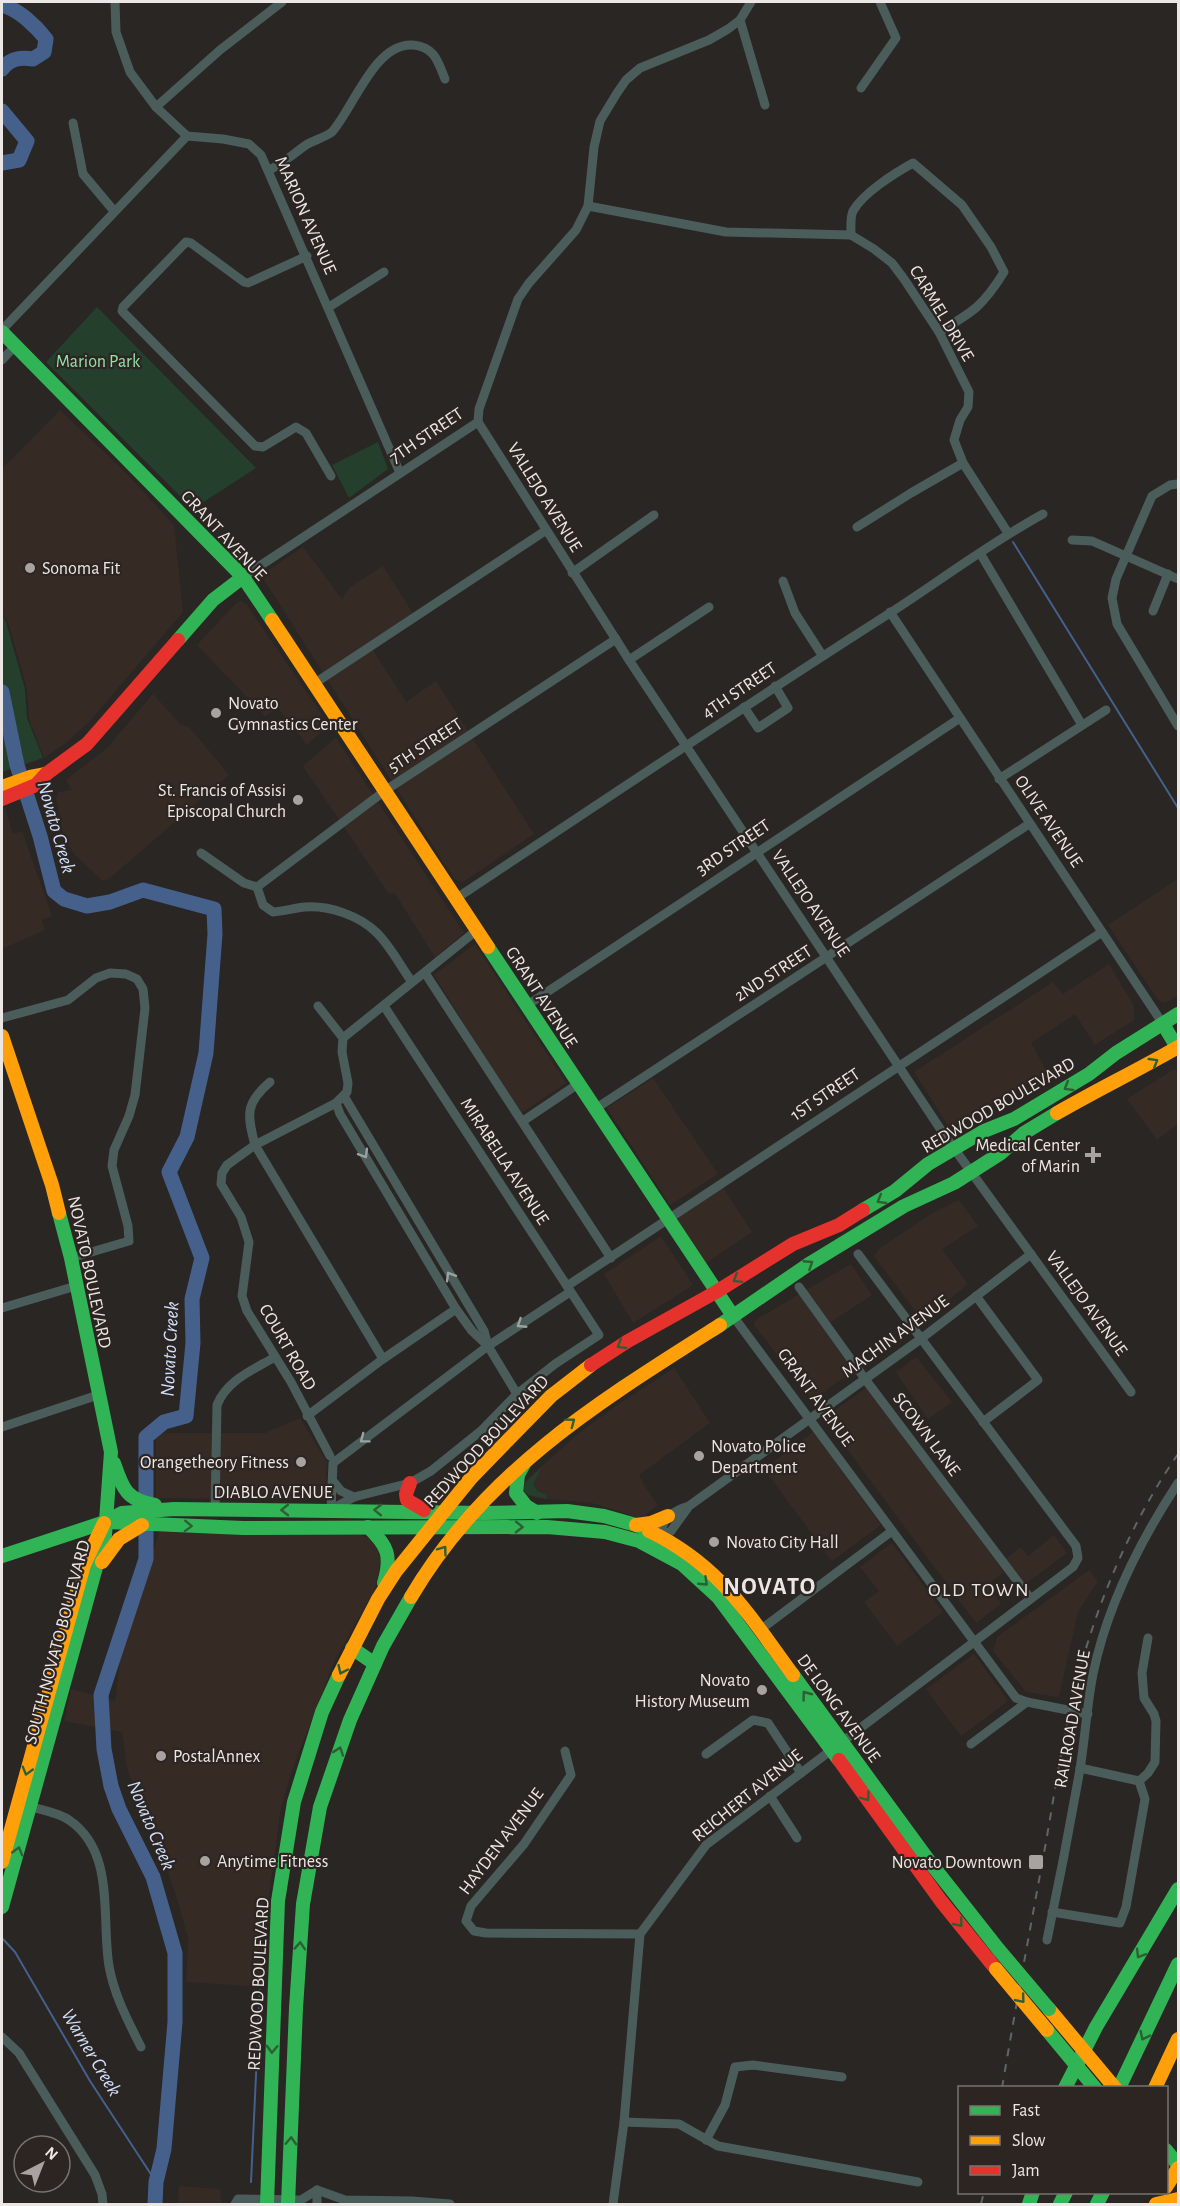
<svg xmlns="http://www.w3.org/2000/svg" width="1180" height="2206" viewBox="0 0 1180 2206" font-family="'Alegreya Sans',sans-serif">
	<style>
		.built { fill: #362a25 }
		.green { fill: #243f2c }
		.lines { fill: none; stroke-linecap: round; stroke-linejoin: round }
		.stream { stroke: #46608c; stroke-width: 2 }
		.river { stroke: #46608c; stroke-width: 15 }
		.street { stroke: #4a5d5b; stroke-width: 9 }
		.fast { stroke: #30b455; stroke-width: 14 }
		.slow { stroke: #ff9f0a; stroke-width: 14 }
		.jam { stroke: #e5322d; stroke-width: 14 }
		.rail { stroke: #5f6664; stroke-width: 2; stroke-dasharray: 8 8; stroke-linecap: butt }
		.fast-bridge { stroke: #30b455; stroke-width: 14 }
		.slow-bridge { stroke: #ff9f0a; stroke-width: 14 }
		.oneway { stroke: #2e5e36 }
		.oneway2 { stroke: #9ba2a0 }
		.poi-dot { fill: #a8a3a1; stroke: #2c2521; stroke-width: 2 }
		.labels { text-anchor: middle; stroke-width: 4.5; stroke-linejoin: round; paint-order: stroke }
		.street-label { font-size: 18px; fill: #ece7e5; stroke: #2c2521 }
		.park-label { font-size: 18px; fill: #90e2a9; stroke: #2c2521 }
		.poi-label { font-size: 18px; fill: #ece7e5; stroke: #2c2521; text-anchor: start }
		.water-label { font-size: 20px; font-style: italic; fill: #cde0fe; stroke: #2c2521 }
		.neighbourhood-label { font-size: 20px; letter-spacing: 1.5px; fill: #ece7e5; stroke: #2c2521 }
		.district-label { font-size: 24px; font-weight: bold; letter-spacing: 1.5px; fill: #ece7e5; stroke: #2c2521 }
	</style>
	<rect width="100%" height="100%" fill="#292624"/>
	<g class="built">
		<path d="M60 410 122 469 174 525 183 612 88 723 68 741 44 758 29 719 27 689 8 622 2 612V469Z"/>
		<path d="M303 547 342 599 350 587 383 566 414 615 368 642 406 702 436 681 534 834 463 882 454 879 261 575Z"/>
		<path d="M241 601 247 605 329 725 307 745 278 708 265 716 197 645 236 603Z"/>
		<path d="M153 694 180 724 189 727 229 775 111 877 103 881 75 855 64 838 56 797 59 792 72 790 66 780 107 748Z"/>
		<path d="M336 738 464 933 435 957 394 892 389 894 303 766Z"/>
		<path d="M5 807 13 834 22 831 52 916 42 920 45 930 2 949V808Z"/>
		<path d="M1178 879V995L1167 1002H1162L1156 997 1108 925Z"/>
		<path d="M475 944 566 1083 520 1114 434 975Z"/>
		<path d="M1109 964 1134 1006V1020L1095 1045 1075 1014 1031 1043 1047 1072 958 1126 953 1128 947 1124 914 1072 1053 982 1063 994Z"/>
		<path d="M1174 1069 1178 1073V1124L1157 1140 1127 1099Z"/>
		<path d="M653 1078 718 1174 670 1205 607 1108Z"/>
		<path d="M723 1187 752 1232 705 1264 676 1218Z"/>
		<path d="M959 1200 978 1226 942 1249 968 1284 923 1321 874 1256 879 1249 931 1214Z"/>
		<path d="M661 1236 693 1285 633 1323 604 1274Z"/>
		<path d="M851 1264 872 1295 828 1324 804 1291Z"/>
		<path d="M799 1294 853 1371 814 1399 811 1398 754 1325 755 1321 759 1318Z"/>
		<path d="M916 1357 952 1402 928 1419 896 1372Z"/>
		<path d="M674 1368 710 1423 639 1475 644 1485 658 1505 644 1516 637 1517 592 1503 537 1498 529 1496 523 1491 524 1482 579 1433 620 1403Z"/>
		<path d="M866 1388 1004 1572 987 1585 1001 1604 976 1623 824 1418Z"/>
		<path d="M300 1418 327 1462 325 1500 156 1498V1433H265Z"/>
		<path d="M813 1432 881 1525 832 1561 764 1469Z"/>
		<path d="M159 1532 356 1533 374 1540 381 1560 375 1589 335 1660 291 1773 280 1813 267 1912 263 1987 186 1982 188 1939 180 1909 166 1865 139 1802 127 1768 122 1732 64 1721 71 1689 115 1701 120 1660Z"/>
		<path d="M1054 1535 1067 1553 1023 1586 1004 1560 1021 1547 1028 1556Z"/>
		<path d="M892 1543 943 1612 897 1646 864 1602 879 1591 860 1567Z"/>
		<path d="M1089 1570 1098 1581 1078 1612 1059 1697 1026 1692 993 1651 997 1637Z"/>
		<path d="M974 1654 1008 1701 961 1736 926 1689Z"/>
		<path d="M179 2186 220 2189 222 2204H178Z"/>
	</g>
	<g class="green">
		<path d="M97 307 256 468 193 509 46 362Z"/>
		<path d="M378 442 388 469 349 498 332 465Z"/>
		<path d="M2 614 6 622 25 689 27 718 43 758 2 772Z"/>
		<path d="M542 1467 533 1484 537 1491 546 1495 547 1499 528 1495 523 1489 526 1482Z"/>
	</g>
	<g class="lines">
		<g class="stream">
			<path d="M1013 542 1178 808"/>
			<path d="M2 1938 15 1952 90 2081 156 2182"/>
			<path d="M251 2182 260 1990"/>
		</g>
		<g class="river">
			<path d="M2 5C18 9 36 26 46 39L44 52 33 59C21 57 10 58 2 69"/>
			<path d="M2 111 27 141 19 160 2 163"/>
			<path d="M2 692 17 765 40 836 54 891 64 899 87 906 110 902 143 890 214 909 215 934 206 1053 187 1137 169 1172 202 1258 192 1299 193 1343 186 1416 164 1422 146 1437V1559L101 1695 104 1749 111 1786 119 1809 153 1877 175 1953V2022L164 2149 156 2182 155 2204"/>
		</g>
		<g class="street">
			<path d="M115 2 116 32 130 72 156 107 187 136 223 139 249 144 261 155 400 473"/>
			<path d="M740 20 765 105"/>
			<path d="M861 88 896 38 880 2"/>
			<path d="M156 107 220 50 282 2"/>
			<path d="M73 123 83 174 114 211"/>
			<path d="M269 170C283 164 293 154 306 145 314 140 324 138 332 132 354 107 375 42 413 45 435 47 438 62 445 79"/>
			<path d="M588 206 726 232 851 235 874 249 892 263 904 279 939 332 969 392 968 407 960 420 954 440 963 463 1008 533"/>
			<path d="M851 235C851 228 850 217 853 211 863 193 895 173 913 163L962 205 991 247 1004 272C983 306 973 312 939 332"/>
			<path d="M307 256 248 283 244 282 191 243 186 242 123 307 122 311 255 446 263 447 296 427 306 433 331 476"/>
			<path d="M329 307 384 272"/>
			<path d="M2 330 187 136"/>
			<path d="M2 360 15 346"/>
			<path d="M478 422 629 660 945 1136 1131 1392"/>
			<path d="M1178 484 1170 485 1152 496 1116 579 1112 598 1117 624 1178 726"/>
			<path d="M857 527 911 493 963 463"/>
			<path d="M1072 540 1092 541 1178 579"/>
			<path d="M980 553 1082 725"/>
			<path d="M572 573 654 515"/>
			<path d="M243 577 478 422 479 409 518 299 529 283 576 230 588 206 594 147 600 121 617 93 626 80 640 68 709 40 728 29 740 20 751 2"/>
			<path d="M783 581 795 613 822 655"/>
			<path d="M1153 611 1168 574"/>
			<path d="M890 612 1163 1024"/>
			<path d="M629 660 709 607"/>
			<path d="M315 683 545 531"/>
			<path d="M744 707 758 728 788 708 775 686"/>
			<path d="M999 779 1106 710"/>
			<path d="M201 853 244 883 257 887"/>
			<path d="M257 887 386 790 616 639"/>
			<path d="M257 887 263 905 273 912C284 911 295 908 305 907 329 905 360 916 377 933 391 947 401 967 412 982"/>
			<path d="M457 898C601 802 744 706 890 613 941 580 990 543 1043 514"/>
			<path d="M425 973 611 1258"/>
			<path d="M318 1006 343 1038 342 1052 348 1083 347 1092 336 1103 255 1145 227 1165 222 1173 221 1184 241 1217 249 1242 242 1296 247 1311 291 1382 330 1456"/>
			<path d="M526 1006 960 718"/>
			<path d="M2 1018 68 1000 96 978 110 973 126 974 137 979 143 989 145 1008 135 1095 129 1116 114 1150 112 1166 128 1226 129 1241 71 1258"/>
			<path d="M343 1038 477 930"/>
			<path d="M270 1082C245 1103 247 1115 255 1145L383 1359"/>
			<path d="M344 1096 484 1331 488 1346"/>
			<path d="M336 1103 340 1114 456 1309 472 1331 488 1346 517 1394"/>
			<path d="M595 1109 1029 824"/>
			<path d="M523 1121 578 1084"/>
			<path d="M567 1286 1102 932"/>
			<path d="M799 1287 865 1379 1030 1598"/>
			<path d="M976 1296 1038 1380 983 1422"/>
			<path d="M2 1308 76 1286"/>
			<path d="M733 1316 1016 1698 1027 1702 1088 1714"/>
			<path d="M307 1416 383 1359 456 1309"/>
			<path d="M2 1427 98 1395"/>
			<path d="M333 1481 341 1491 354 1497"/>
			<path d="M689 1506C675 1510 659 1519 662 1536L671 1531 689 1506 922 1338 1031 1254"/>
			<path d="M334 1508 354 1497 410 1483 431 1471 482 1430 517 1394 555 1364 599 1335 384 1006"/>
			<path d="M215 1510 217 1405C227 1380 253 1370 275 1357"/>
			<path d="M331 1510 333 1463 488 1346 570 1292"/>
			<path d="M760 1630 892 1531"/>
			<path d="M971 1744 1027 1702"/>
			<path d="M565 1751 571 1775 524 1844 471 1906 466 1921 474 1931 486 1933 640 1934"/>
			<path d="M706 1754 753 1720 768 1723 801 1773"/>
			<path d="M1080 1768 1139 1781"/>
			<path d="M1139 1781 1148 1773 1155 1762 1156 1721 1154 1714 1144 1698 1142 1673 1148 1638"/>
			<path d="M770 1796 797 1838"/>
			<path d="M26 1805C39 1810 58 1812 69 1820 116 1852 101 1918 109 1966 114 1995 128 2021 141 2047"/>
			<path d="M1052 1912 1120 1923 1126 1907 1145 1799 1139 1781"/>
			<path d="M1047 1940C1059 1883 1070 1826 1080 1769 1085 1738 1087 1705 1093 1674 1107 1606 1140 1541 1178 1483"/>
			<path d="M2 2037 19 2053 95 2175 102 2194 103 2204"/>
			<path d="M624 2122 679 2124 718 2146 918 2182"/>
			<path d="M706 2140 725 2105 735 2067 753 2065 842 2077"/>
			<path d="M235 2204 238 2199 301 2200 317 2190 345 2200 412 2201 450 2204"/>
			<path d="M317 2204V2190"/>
			<path d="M613 2204 624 2122 640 1934 706 1845 1073 1567 1078 1558 1076 1546 858 1254"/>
		</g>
		<g class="fast">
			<path d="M2 332 243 577 272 620"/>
			<path d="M178 640 213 600 243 577"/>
			<path d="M488 947 733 1316"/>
			<path d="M1163 1024 1178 1049"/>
			<path d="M863 1210 895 1191 928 1164 984 1131 1014 1119 1089 1074 1116 1053 1178 1014"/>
			<path d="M720 1325 809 1264 904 1206 954 1183 1001 1153 1024 1133 1057 1113"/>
			<path d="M114 1463C123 1489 126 1500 155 1505"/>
			<path d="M524 1464 518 1475 516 1493 526 1506 537 1513"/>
			<path d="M107 1522 243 1528 547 1527 605 1532 639 1541 682 1564 718 1597 839 1760"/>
			<path d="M368 1527C388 1546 392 1556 384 1583"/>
			<path d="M2 1556 105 1522 122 1513 174 1509 485 1513 567 1511 604 1516 636 1525 649 1531"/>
			<path d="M352 1648 375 1664"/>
			<path d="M793 1675 929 1861 999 1950"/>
			<path d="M2 1907 105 1535 111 1452 71 1258 59 1213"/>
			<path d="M1047 2030 1095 2088"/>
			<path d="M1065 2088 1096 2027 1178 1889"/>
			<path d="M1119 2088 1178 1964"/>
			<path d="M1166 2150 1178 2165"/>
			<path d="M267 2204 278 1901 294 1802 322 1712 339 1675"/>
			<path d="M288 2204 296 2008 303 1904 320 1807 350 1720 383 1646 411 1597"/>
			<path d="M1029 2204 1033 2192"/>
			<path d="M1060 2204 1066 2192"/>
			<path d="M1097 2204 1103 2192"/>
		</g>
		<g class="slow">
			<path d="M272 620 488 947"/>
			<path d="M2 787 30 777 46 774"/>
			<path d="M2 1036 52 1185 59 1213"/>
			<path d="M1057 1113C1097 1090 1138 1070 1178 1047"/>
			<path d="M636 1525 651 1523 668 1516"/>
			<path d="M649 1531C720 1565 748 1614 793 1675"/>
			<path d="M102 1562 119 1539 142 1525"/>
			<path d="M411 1597C485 1471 600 1401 720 1325"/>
			<path d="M339 1675 378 1599 396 1571 471 1478 551 1396 591 1365"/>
			<path d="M2 1862 84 1565 104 1523"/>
			<path d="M1049 2009 1115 2088"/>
			<path d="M1155 2088 1178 2039"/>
			<path d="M1166 2187 1178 2168"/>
			<path d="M1156 2204 1178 2199"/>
		</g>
		<g class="jam">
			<path d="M2 799 36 785 46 774 87 744 178 640"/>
			<path d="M591 1365 628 1341 716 1292 793 1244 839 1225 863 1210"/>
			<path d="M410 1483 406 1494 407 1500 424 1510"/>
			<path d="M839 1760 941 1901 996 1969"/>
		</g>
		<g class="rail">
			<path d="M1002 2088C1016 2005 1031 1924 1046 1842 1057 1779 1066 1715 1084 1655 1105 1584 1136 1515 1178 1454"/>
			<path d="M981 2204 984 2192"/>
		</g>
		<path class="fast-bridge" d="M999 1950 1049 2009"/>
		<path class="slow-bridge" d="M996 1969 1047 2030"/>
	</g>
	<defs><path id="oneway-chevron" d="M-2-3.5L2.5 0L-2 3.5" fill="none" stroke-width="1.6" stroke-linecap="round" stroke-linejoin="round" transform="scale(1.5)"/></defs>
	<g class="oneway">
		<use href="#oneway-chevron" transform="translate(1154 1062) rotate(-31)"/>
		<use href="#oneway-chevron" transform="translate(1068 1087) rotate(149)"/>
		<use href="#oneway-chevron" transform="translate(881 1200) rotate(149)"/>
		<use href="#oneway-chevron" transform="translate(809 1264) rotate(-33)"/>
		<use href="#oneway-chevron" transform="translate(737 1279) rotate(148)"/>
		<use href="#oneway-chevron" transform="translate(621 1345) rotate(149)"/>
		<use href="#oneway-chevron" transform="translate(571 1422) rotate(-37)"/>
		<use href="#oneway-chevron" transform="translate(285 1510) rotate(179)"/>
		<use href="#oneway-chevron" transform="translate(378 1510) rotate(-179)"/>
		<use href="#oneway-chevron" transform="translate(188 1526) rotate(2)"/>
		<use href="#oneway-chevron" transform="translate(519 1527) rotate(1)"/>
		<use href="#oneway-chevron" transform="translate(443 1550) rotate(-54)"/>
		<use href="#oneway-chevron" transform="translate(704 1582) rotate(43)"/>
		<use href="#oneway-chevron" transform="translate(342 1670) rotate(115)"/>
		<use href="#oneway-chevron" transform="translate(806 1695) rotate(-127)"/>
		<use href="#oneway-chevron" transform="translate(339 1751) rotate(-71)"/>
		<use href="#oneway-chevron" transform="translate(27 1771) rotate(106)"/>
		<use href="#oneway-chevron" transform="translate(866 1797) rotate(54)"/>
		<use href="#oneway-chevron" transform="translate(18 1851) rotate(-74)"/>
		<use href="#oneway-chevron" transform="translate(959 1923) rotate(51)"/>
		<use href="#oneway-chevron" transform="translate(300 1946) rotate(-86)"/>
		<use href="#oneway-chevron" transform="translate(1140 1954) rotate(121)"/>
		<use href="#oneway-chevron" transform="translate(1021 1999) rotate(50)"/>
		<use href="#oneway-chevron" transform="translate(1144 2036) rotate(116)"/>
		<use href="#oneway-chevron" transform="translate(272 2049) rotate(92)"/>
		<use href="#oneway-chevron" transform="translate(291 2141) rotate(-88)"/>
	</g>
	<g class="oneway2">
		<use href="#oneway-chevron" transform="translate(364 1154) rotate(59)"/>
		<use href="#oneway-chevron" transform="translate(450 1276) rotate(-121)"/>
		<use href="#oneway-chevron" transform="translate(521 1324) rotate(147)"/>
		<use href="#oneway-chevron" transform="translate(364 1439) rotate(143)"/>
	</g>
	<g class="poi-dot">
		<circle cx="30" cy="568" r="6"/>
		<circle cx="216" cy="713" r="6"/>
		<circle cx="298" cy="800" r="6"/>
		<path d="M1090 1146h6v6h6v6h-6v6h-6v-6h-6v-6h6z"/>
		<circle cx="699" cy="1456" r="6"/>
		<circle cx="301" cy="1462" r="6"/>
		<circle cx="714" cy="1542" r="6"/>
		<circle cx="762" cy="1690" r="6"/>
		<circle cx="161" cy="1756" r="6"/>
		<circle cx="205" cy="1861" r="6"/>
		<rect x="1028" y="1854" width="16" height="16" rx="3"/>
	</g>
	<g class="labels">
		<g class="street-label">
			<text transform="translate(306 215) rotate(66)" y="6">MARION AVENUE</text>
			<text transform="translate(942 313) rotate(59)" y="6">CARMEL DRIVE</text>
			<text transform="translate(426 435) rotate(-34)" y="6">7TH STREET</text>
			<text transform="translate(545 497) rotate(58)" y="6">VALLEJO AVENUE</text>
			<text transform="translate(224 535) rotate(47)" y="6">GRANT AVENUE</text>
			<text transform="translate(739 690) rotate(-34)" y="6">4TH STREET</text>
			<text transform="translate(425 745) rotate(-33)" y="6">5TH STREET</text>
			<text transform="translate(1049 821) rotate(56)" y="6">OLIVE AVENUE</text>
			<text transform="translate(733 847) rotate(-34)" y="6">3RD STREET</text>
			<text transform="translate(811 903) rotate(56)" y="6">VALLEJO AVENUE</text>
			<text transform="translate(773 973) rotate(-33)" y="6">2ND STREET</text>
			<text transform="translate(542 997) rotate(57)" y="6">GRANT AVENUE</text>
			<text transform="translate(825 1094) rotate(-34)" y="6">1ST STREET</text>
			<text transform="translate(998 1105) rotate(-30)" y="6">REDWOOD BOULEVARD</text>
			<text transform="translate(505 1161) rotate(57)" y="6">MIRABELLA AVENUE</text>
			<text transform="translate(90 1272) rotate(78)" y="6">NOVATO BOULEVARD</text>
			<text transform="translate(1087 1303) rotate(54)" y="6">VALLEJO AVENUE</text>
			<text transform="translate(895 1336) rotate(-36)" y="6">MACHIN AVENUE</text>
			<text transform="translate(288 1347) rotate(60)" y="6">COURT ROAD</text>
			<text transform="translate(816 1397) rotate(54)" y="6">GRANT AVENUE</text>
			<text transform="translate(927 1434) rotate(53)" y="6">SCOWN LANE</text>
			<text transform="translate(486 1441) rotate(-47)" y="6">REDWOOD BOULEVARD</text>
			<text x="273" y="1498">DIABLO AVENUE</text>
			<text transform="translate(57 1642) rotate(-75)" y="6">SOUTH NOVATO BOULEVARD</text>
			<text transform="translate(839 1708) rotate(54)" y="6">DE LONG AVENUE</text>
			<text transform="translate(1072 1719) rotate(-80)" y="6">RAILROAD AVENUE</text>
			<text transform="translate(747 1795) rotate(-39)" y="6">REICHERT AVENUE</text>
			<text transform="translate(501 1841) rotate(-53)" y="6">HAYDEN AVENUE</text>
			<text transform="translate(258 1984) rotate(-87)" y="6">REDWOOD BOULEVARD</text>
		</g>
		<g class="park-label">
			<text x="98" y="367">Marion Park</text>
		</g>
		<g class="poi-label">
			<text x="42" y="574">Sonoma Fit</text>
			<text x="228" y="709">Novato<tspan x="228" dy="21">Gymnastics Center</tspan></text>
			<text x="286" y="796" text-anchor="end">St. Francis of Assisi<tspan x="286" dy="21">Episcopal Church</tspan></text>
			<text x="1080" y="1151" text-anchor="end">Medical Center<tspan x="1080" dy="21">of Marin</tspan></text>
			<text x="711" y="1452">Novato Police<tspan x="711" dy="21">Department</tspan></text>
			<text x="289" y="1468" text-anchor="end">Orangetheory Fitness</text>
			<text x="726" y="1548">Novato City Hall</text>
			<text x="750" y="1686" text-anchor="end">Novato<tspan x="750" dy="21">History Museum</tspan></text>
			<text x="173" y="1762">PostalAnnex</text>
			<text x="217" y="1867">Anytime Fitness</text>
			<text x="1022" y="1868" text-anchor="end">Novato Downtown</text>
		</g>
		<g class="water-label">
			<text transform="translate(57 827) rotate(74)" y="7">Novato Creek</text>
			<text transform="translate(169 1349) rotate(-87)" y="7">Novato Creek</text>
			<text transform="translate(152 1825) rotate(67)" y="7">Novato Creek</text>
			<text transform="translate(92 2052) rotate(59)" y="7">Warner Creek</text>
		</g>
		<g class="neighbourhood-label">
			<text x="979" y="1596">OLD TOWN</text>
		</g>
		<g class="district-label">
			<text x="770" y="1594">NOVATO</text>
		</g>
	</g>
	<rect width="1180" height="2206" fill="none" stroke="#ece7e5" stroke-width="6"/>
	<rect x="958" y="2086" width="210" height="108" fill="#2c2521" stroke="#79736f" stroke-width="1.5"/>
	<rect x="970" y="2106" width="30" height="9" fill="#30b455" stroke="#79736f" stroke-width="1.5"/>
	<text x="1012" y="2116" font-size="18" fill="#ece7e5">Fast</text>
	<rect x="970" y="2136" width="30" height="9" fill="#ff9f0a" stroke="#79736f" stroke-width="1.5"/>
	<text x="1012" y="2146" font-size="18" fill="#ece7e5">Slow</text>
	<rect x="970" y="2166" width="30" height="9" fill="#e5322d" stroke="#79736f" stroke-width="1.5"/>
	<text x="1012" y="2176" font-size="18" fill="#ece7e5">Jam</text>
	<g transform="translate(42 2164) rotate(42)"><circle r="28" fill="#2c2521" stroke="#79736f" stroke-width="1.5"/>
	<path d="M0-4.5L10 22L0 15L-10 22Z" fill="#a8a3a1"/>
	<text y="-9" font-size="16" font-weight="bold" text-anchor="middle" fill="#ece7e5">N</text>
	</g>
</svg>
